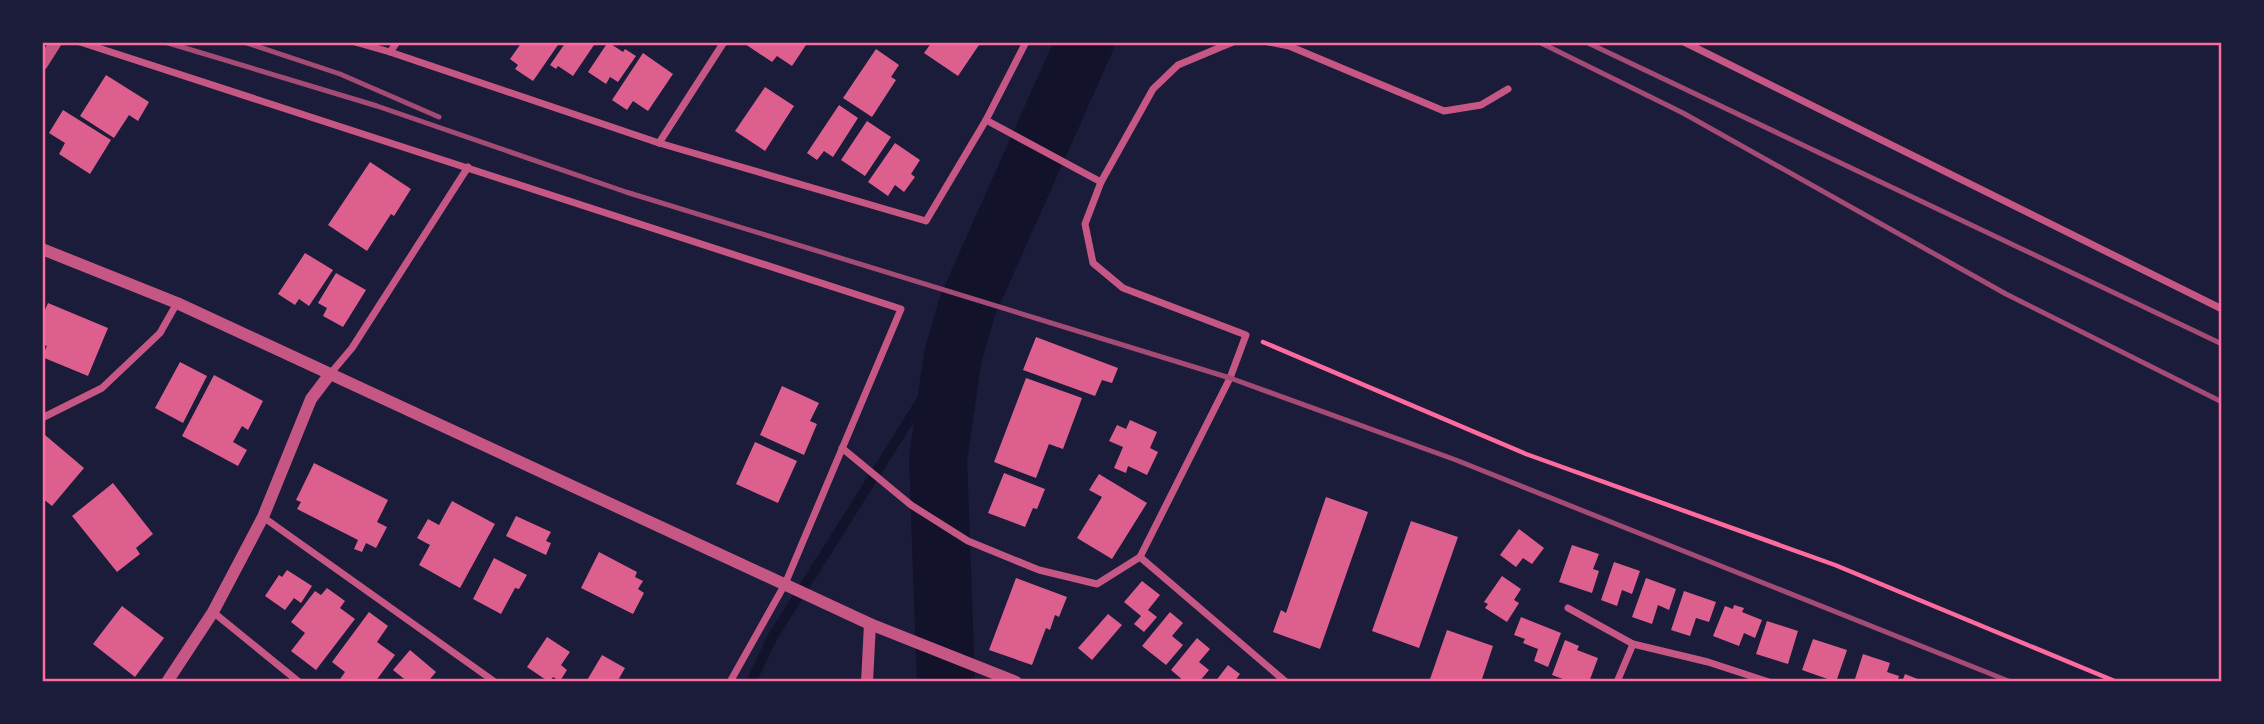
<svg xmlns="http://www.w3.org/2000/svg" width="2264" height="724" viewBox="0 0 2264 724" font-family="Inter,sans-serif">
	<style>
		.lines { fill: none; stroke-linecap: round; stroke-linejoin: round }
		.stream { stroke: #12122b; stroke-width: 10 }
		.river { stroke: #12122b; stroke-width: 58 }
		.building { fill: #dd5f8e }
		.path { stroke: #ff6b9d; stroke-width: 4.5 }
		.minor { stroke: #c65784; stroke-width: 7 }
		.tertiary { stroke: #c65784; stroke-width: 12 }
		.rail { stroke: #a44b75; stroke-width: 5 }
		.neatline { fill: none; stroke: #ff6b9d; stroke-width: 2.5 }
	</style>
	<rect width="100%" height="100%" fill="#1b1b3a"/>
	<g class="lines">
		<path class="stream" d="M751 682 772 638 955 347"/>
		<path class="river" d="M946 682 938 459 953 356 967 307 1085 42"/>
	</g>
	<g class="building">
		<path d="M522 42H560L533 81 515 69 518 65 510 59Z"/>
		<path d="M566 42H588L594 45 573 76 558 66 556 69 550 65Z"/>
		<path d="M608 42 623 52 625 49 636 56 618 82 610 77 606 84 588 72Z"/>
		<path d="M746 42H808L792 66 777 56 772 62 745 44Z"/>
		<path d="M932 42H981L958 76 924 53Z"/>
		<path d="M876 49 899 65 891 77 896 80 872 117 843 98Z"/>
		<path d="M643 53 673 74 648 111 633 101 627 110 612 100Z"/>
		<path d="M106 75 149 102 138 121 129 115 114 138 80 116Z"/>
		<path d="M765 87 794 106 765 151 735 131Z"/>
		<path d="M839 105 858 118 833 157 824 151 817 160 807 153Z"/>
		<path d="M63 110 111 140 90 174 59 154 65 143 49 133Z"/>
		<path d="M867 121 891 137 865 176 841 160Z"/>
		<path d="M895 143 920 160 911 174 915 177 904 192 895 185 888 196 868 182Z"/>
		<path d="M370 162 411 189 394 216 391 214 367 251 328 225Z"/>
		<path d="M305 253 333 270 309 306 299 299 295 305 278 294Z"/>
		<path d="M336 273 366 290 343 327 323 316 327 308 318 303Z"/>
		<path d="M48 303 108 328 88 376 42 357 47 346 42 344V317Z"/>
		<path d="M1036 337 1118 368 1112 383 1102 380 1095 396 1023 370Z"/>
		<path d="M180 362 207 376 183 423 155 408Z"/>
		<path d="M214 375 263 401 248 430 242 426 233 442 247 450 238 466 182 436Z"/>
		<path d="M1026 378 1082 398 1063 449 1049 444 1036 478 994 462Z"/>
		<path d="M782 386 819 403 810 421 817 424 804 455 760 435Z"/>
		<path d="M1130 420 1157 432 1150 448 1158 452 1147 475 1128 466 1126 473 1114 468 1123 447 1109 441 1117 425 1126 429Z"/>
		<path d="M45 435 84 468 52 506 42 498V438Z"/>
		<path d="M755 442 797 461 778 503 736 484Z"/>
		<path d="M314 463 388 500 377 522 387 527 376 548 366 543 362 552 354 549 358 540 297 509 301 502 296 500Z"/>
		<path d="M1004 473 1045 489 1037 509 1033 508 1025 527 988 513Z"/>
		<path d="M1099 474 1147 503 1112 559 1077 538 1102 497 1089 490Z"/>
		<path d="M113 483 153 534 136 548 140 554 117 572 72 516Z"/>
		<path d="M1326 497 1368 512 1320 649 1273 632 1281 610 1286 613Z"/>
		<path d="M452 501 495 524 460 588 419 565 430 545 417 538 428 519 439 525Z"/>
		<path d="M516 516 551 532 546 541 551 543 546 555 506 536Z"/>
		<path d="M1411 521 1458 537 1419 648 1372 631Z"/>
		<path d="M1519 529 1544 548 1532 564 1523 558 1516 567 1500 555Z"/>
		<path d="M1572 545 1599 554 1593 569 1599 571 1592 593 1559 582Z"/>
		<path d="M599 552 637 572 635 577 643 581 638 589 644 593 633 614 581 588Z"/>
		<path d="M494 558 527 575 519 589 515 588 501 614 473 599Z"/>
		<path d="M1614 562 1640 571 1632 594 1622 590 1617 606 1601 600Z"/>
		<path d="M287 570 312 586 301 603 294 598 285 610 265 596 279 575 282 577Z"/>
		<path d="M1502 576 1521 589 1514 600 1519 603 1507 622 1485 608 1488 604 1484 602Z"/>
		<path d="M1016 578 1067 597 1059 617 1055 615 1050 630 1046 628 1032 665 989 650Z"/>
		<path d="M1646 578 1676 589 1669 610 1658 605 1652 624 1632 617Z"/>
		<path d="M1142 581 1160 595 1148 610 1157 617 1144 632 1134 624 1141 616 1124 602Z"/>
		<path d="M327 588 345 601 340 608 355 619 316 670 291 651 305 633 291 622 315 591 321 595Z"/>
		<path d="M1684 591 1716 602 1709 622 1696 618 1690 636 1671 630Z"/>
		<path d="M1734 605 1744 608 1742 612 1762 620 1755 638 1744 633 1739 646 1713 636 1725 606 1733 609Z"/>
		<path d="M122 606 164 638 135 677 93 644Z"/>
		<path d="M369 612 388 626 377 642 395 655 375 682H338L345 672 332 662Z"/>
		<path d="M1170 612 1183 623 1172 636 1183 645 1166 665 1142 646Z"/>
		<path d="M1108 614 1122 625 1092 660 1078 648Z"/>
		<path d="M1521 617 1561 633 1548 667 1534 661 1538 649 1523 643 1525 639 1514 635Z"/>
		<path d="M1767 621 1798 631 1788 664 1756 654Z"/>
		<path d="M1447 630 1493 646 1481 682H1429Z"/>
		<path d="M547 637 570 652 561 665 567 670 560 681 553 677 549 682 527 667Z"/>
		<path d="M1197 638 1210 649 1199 662 1209 670 1199 682H1185L1171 670Z"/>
		<path d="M1813 639 1847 650 1836 682 1802 670Z"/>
		<path d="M1565 640 1579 646 1577 650 1598 658 1589 682 1575 679 1571 682 1552 675Z"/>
		<path d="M410 650 436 672 430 679 434 682H408L393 670Z"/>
		<path d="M1863 654 1890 663 1887 672 1899 676 1897 682H1854Z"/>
		<path d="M602 655 625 668 617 682H586Z"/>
		<path d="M1228 665 1240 674 1234 682H1215Z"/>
		<path d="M1905 674 1925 682H1902Z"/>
	</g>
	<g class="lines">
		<path class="path" d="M1263 342 1526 454 1835 565 2117 682"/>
		<g class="minor">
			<path d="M80 42 901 309 785 584 730 682"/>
			<path d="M355 42 390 52 397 42"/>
			<path d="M1269 42 1289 46 1444 111 1481 105 1508 89"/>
			<path d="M1684 42 2222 309"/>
			<path d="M390 52 659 143 926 221 986 120 1026 42"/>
			<path d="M986 120 1101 182 1153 89 1178 65 1233 42"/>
			<path d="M659 143 724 42"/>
			<path d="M330 374 352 348 468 167"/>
			<path d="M42 418 102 388 160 333 177 303"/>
			<path d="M842 448 911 505 968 541 1039 570 1097 584 1140 557 1230 378 1246 335 1123 288 1093 263 1085 224 1101 182"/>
			<path d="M263 517 495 682"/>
			<path d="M1140 557 1286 682"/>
			<path d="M1568 608 1633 644 1708 662 1769 682"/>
			<path d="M213 612 299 682"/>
			<path d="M1617 682 1633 644"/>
		</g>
		<g class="tertiary">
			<path d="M42 64 56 42"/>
			<path d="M42 249 177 303 870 624 1016 682"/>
			<path d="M167 682 213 612 263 517 311 399 330 374"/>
			<path d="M867 682 870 624"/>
		</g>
		<g class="rail">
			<path d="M165 42 377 106 626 192 1230 378 1456 460 2011 682"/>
			<path d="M244 42 340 74 439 117"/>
			<path d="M1539 42 1683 113 2006 294 2222 402"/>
			<path d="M1586 42 2222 344"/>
		</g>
	</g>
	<rect width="2264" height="724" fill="none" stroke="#1b1b3a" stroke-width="88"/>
	<rect x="44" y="44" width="2176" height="636" class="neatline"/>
</svg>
